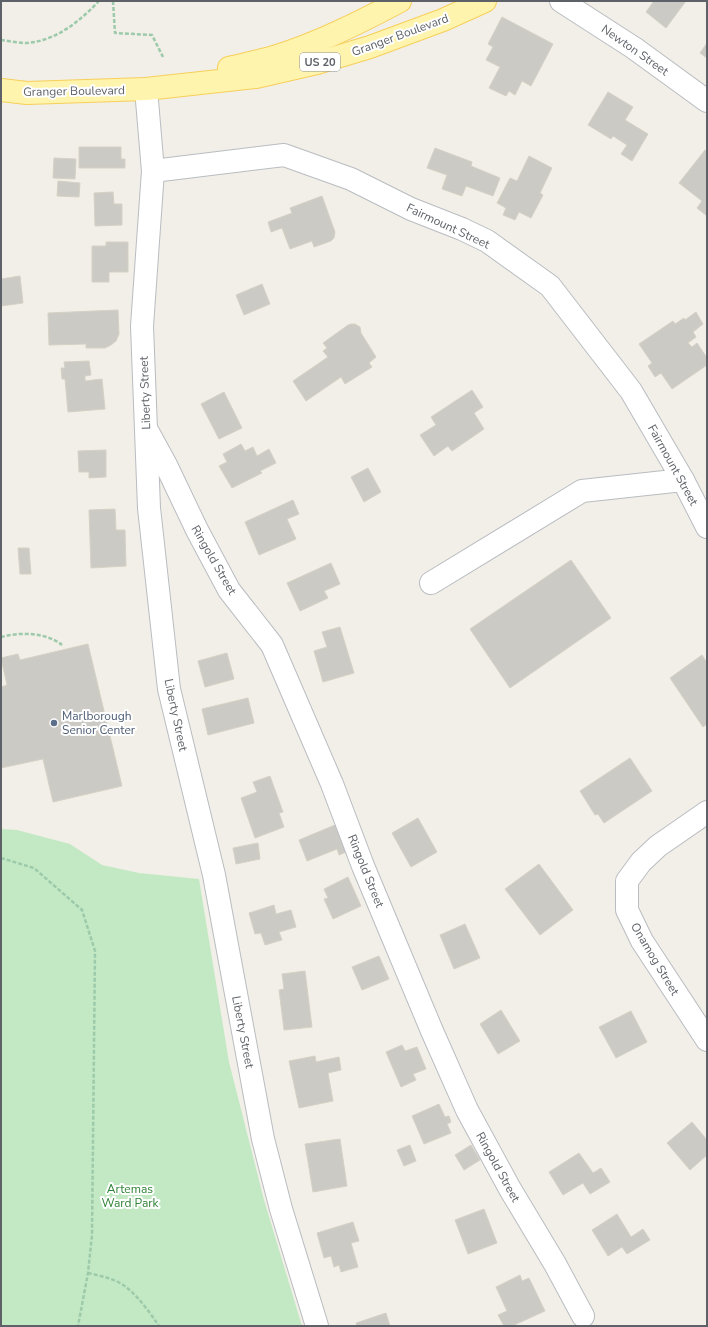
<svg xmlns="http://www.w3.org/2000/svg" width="708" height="1327" viewBox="0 0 708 1327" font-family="'Nunito Sans',sans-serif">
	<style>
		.green { fill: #c3e9c4 }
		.building { fill: #cccac4; stroke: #d6d1c5 }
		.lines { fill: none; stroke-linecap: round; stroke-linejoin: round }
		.minor-casing { stroke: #b9bcc1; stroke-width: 24 }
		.major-casing { stroke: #f7cf5a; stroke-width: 24 }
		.path { stroke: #9ccaaa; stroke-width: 2.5; stroke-dasharray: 4 2; stroke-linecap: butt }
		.minor { stroke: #fff; stroke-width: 22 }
		.major { stroke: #fff4ae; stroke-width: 22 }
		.service-dot { fill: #5c6f8a; stroke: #fff; stroke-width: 1.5 }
		.labels { text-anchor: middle; stroke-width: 4; stroke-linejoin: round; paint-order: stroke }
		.shield { fill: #fff; stroke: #8e9195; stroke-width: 1 }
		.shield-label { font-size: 11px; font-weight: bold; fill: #5e6268 }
		.street-label { font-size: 12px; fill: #5e6268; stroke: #fff }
		.service-label { font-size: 12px; fill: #4e5e75; stroke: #fff; text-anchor: start }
		.park-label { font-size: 12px; fill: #318338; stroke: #fff }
	</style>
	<rect width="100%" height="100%" fill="#f1efe7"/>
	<path class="green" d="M1 829 17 830 70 844 102 865 139 873 199 879 229 1062 264 1200 302 1326H1Z"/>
	<g class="building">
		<path d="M654 1H686L666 28 646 12Z"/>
		<path d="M502 17 553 44 531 86 522 81 515 95 509 91 506 96 489 88 500 67 486 60 493 47 488 44Z"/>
		<path d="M707 43V58L700 53Z"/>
		<path d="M608 92 633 107 625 120 648 134 632 161 621 154 627 145 613 136 611 139 588 125Z"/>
		<path d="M79 147H121V159H125V168H79Z"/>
		<path d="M435 148 472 162 471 166 500 178 493 196 466 186 462 196 442 189 447 175 427 168Z"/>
		<path d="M705 150 707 151V216L697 208 702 201 679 183Z"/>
		<path d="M529 156 552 168 540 193 543 195 531 218 519 212 515 220 503 215 506 208 497 203 510 178 517 181Z"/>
		<path d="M54 158 76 159 75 179 53 178Z"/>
		<path d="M58 181 80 183 79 197 57 196Z"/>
		<path d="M113 192 114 204H122V225L95 226 94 193Z"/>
		<path d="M322 196 335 232 334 238 331 241 314 247 312 241 290 249 282 228 271 232 268 222 292 213 290 208Z"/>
		<path d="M106 242H128V272H109V282H92V246H106Z"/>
		<path d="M20 276 23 303 1 306V279Z"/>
		<path d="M262 284 270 304 244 315 236 295Z"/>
		<path d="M118 310 119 334 116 341 111 345 105 348H86V344L49 345 48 313Z"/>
		<path d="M696 312 703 324 693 332 696 337 688 343 692 347 697 343 707 358V365L672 389 661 373 655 377 648 366 652 363 639 344 673 321 675 324 684 318 685 320Z"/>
		<path d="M351 324H355L360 327 361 333 376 357 369 363 372 367 345 384 341 377 306 401 293 381 328 357 323 351 327 348 323 343 348 325Z"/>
		<path d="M89 361 91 375 85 376V381L102 379 105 409 68 412 65 379H62L61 368H65L64 362Z"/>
		<path d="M472 390 483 407 474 413 484 429 452 451 448 446 434 456 420 435 436 425 431 417Z"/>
		<path d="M224 392 242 428 219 439 201 404Z"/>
		<path d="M241 444 245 451 253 447 257 456 269 449 276 463 260 471 262 473 232 488 219 466 227 462 223 454Z"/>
		<path d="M106 450V477L89 478V472H79L78 451Z"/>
		<path d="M368 468 381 492 364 502 351 477Z"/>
		<path d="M293 500 299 514 287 519 296 539 259 555 245 522Z"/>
		<path d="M115 509 116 530H125L126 566 91 568 89 510Z"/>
		<path d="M18 548H29L31 574H20Z"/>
		<path d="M571 560 611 618 510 688 470 629Z"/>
		<path d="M331 563 340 584 324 591 328 598 300 611 287 583Z"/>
		<path d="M340 627 354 673 323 682 314 651 327 647 322 632Z"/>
		<path d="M88 644 122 786 53 802 43 759 1 768V687L7 685 1 658 18 654 20 660Z"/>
		<path d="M227 653 234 679 205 687 198 661Z"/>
		<path d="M702 655 707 663V724L703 727 670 678Z"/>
		<path d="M248 698 254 723 208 735 202 709Z"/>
		<path d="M630 758 652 791 604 823 598 814 595 815 580 791Z"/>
		<path d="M270 776 283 812 279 813 284 827 255 838 241 798 257 792 253 782Z"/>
		<path d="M418 818 437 852 411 867 392 833Z"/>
		<path d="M335 825 346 852 339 855 337 849 307 861 299 840Z"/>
		<path d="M258 843 260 859 236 864 233 848Z"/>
		<path d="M539 864 573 910 540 935 505 889Z"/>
		<path d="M348 877 361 906 333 919 324 899 328 898 324 889Z"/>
		<path d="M274 905 276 914 291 910 296 927 279 932 282 940 265 945 261 933 255 934 249 913Z"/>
		<path d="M465 924 480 958 454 969 440 935Z"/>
		<path d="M379 956 389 979 362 990 352 967Z"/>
		<path d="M305 971 312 1027 284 1030 279 990 284 989 282 974Z"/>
		<path d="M501 1010 520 1041 498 1054 480 1024Z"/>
		<path d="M631 1011 647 1042 616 1058 599 1027Z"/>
		<path d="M402 1045 405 1051 417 1047 426 1069 413 1074 416 1080 401 1087 386 1052Z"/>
		<path d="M315 1056 316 1062 339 1057 341 1070 328 1073 333 1101 299 1108 289 1061Z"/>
		<path d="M439 1104 445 1117 449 1116 451 1122 447 1124 451 1133 424 1144 412 1116Z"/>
		<path d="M692 1122 707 1140V1155L690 1170 667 1143Z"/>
		<path d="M340 1139 347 1186 313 1192 305 1144Z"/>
		<path d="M410 1145 416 1161 404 1166 397 1150Z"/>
		<path d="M471 1145 480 1160 464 1170 455 1155Z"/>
		<path d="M579 1153 593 1173 601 1168 610 1182 590 1194 583 1183 563 1195 549 1172Z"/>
		<path d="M484 1209 497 1243 468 1254 455 1220Z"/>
		<path d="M617 1214 631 1237 643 1229 650 1240 627 1254 622 1247 608 1256 592 1230Z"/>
		<path d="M353 1222 359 1241 351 1243 358 1267 341 1272 339 1265 334 1267 331 1256 324 1258 317 1233Z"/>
		<path d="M520 1275 522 1281 529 1278 545 1311 512 1326H504L498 1315 507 1311 496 1287Z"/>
		<path d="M386 1313 390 1326H357L356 1323Z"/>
	</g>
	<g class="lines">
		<g class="minor-casing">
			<g id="minor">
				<path d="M561 1 634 48 707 101"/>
				<path d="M146 89 153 171 142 326 149 508 169 689 214 875 263 1139 281 1209 317 1326"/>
				<path d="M153 171 284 155 351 179 411 209 462 229 487 241 550 286 631 391 683 480 707 527"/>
				<path d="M148 432 166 465 197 530 229 590 272 645 332 784 363 866 432 1031 467 1110 510 1189 555 1264 583 1316"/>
				<path d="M431 583 582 491 683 480"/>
				<path d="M707 812 658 846 641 862 627 881V910L642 941 707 1040"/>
			</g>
		</g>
		<g class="major-casing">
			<g id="major">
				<path d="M229 68C245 64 261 61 277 56 319 43 361 22 400 1"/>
				<path d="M1 90 27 93 146 89 256 77 317 63 370 47 443 20 485 1"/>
			</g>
		</g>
		<g class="path">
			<path d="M113 1 115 33 152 35 163 57"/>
			<path d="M1 40C9 41 18 43 26 43 56 41 79 22 99 1"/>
			<path d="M1 637C20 632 46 632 62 645"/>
			<path d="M1 858 34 868 82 910 95 951 92 1235 88 1273 78 1326"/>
			<path d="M88 1273C101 1276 116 1279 126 1287 139 1297 150 1313 159 1326"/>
		</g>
		<use href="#minor" class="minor"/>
		<use href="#major" class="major"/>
	</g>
	<circle class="service-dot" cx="54" cy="723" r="4"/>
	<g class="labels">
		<rect class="shield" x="300" y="53" width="40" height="18" rx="3"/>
		<g class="shield-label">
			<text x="320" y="66">US 20</text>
		</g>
		<g class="street-label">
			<text transform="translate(400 35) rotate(-20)" y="4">Granger Boulevard</text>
			<text transform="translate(635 50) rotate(35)" y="4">Newton Street</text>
			<text transform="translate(74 91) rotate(-1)" y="4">Granger Boulevard</text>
			<text transform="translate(448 226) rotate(25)" y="4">Fairmount Street</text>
			<text transform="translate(145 393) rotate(-92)" y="4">Liberty Street</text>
			<text transform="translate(673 465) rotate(61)" y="4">Fairmount Street</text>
			<text transform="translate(214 560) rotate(60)" y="4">Ringold Street</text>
			<text transform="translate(176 715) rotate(78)" y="4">Liberty Street</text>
			<text transform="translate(366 871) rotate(68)" y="4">Ringold Street</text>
			<text transform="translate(655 959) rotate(59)" y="4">Onamog Street</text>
			<text transform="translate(243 1032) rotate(79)" y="4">Liberty Street</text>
			<text transform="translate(498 1167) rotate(61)" y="4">Ringold Street</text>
		</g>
		<g class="service-label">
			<text x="62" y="720">Marlborough<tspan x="62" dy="14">Senior Center</tspan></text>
		</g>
		<g class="park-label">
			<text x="130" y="1193">Artemas<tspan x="130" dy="14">Ward Park</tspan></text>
		</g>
	</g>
	<rect width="708" height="1327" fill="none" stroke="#5e6268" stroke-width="4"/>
</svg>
